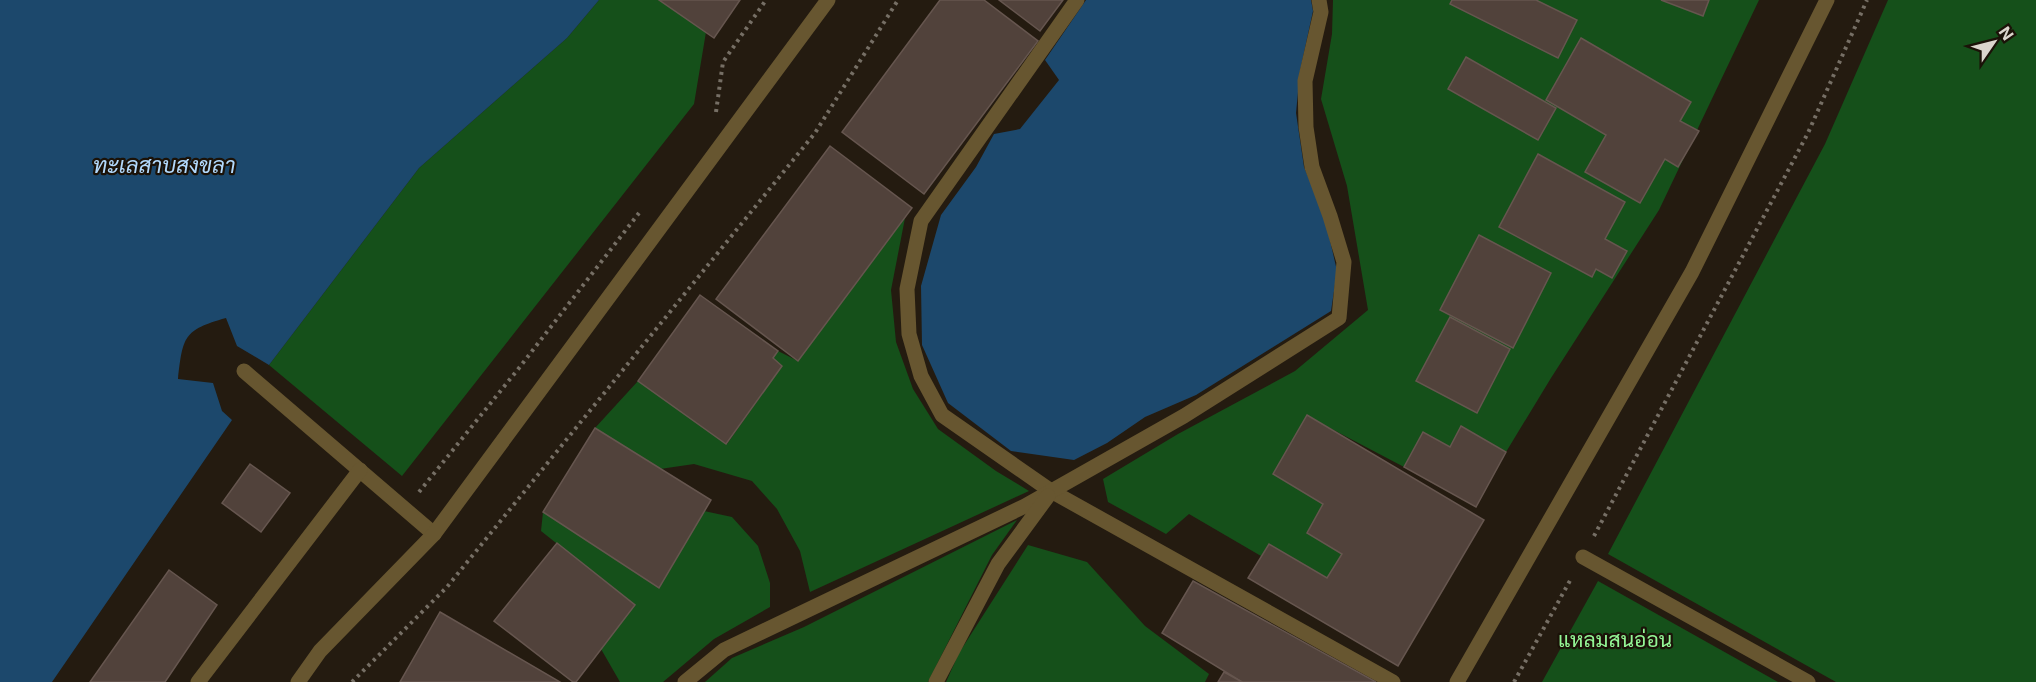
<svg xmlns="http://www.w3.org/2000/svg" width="2036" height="682" viewBox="0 0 2036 682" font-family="Inter,Sarabun,sans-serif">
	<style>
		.forest { fill: #15501a }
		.water { fill: #1c486c }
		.building { fill: #51423b; stroke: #66564f; stroke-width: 1.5 }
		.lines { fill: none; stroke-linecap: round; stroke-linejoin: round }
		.path { stroke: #766f65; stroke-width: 4; stroke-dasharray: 3 4.5; stroke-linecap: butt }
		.minor { stroke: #675630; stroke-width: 15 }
		.labels { text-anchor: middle; stroke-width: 4.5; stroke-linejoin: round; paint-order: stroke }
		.park-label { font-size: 21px; fill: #93f595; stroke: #1b1208 }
		.water-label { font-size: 22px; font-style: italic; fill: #b2d9fc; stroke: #1b1208 }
	</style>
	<rect width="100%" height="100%" fill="#241b10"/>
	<g class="forest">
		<path d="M599 0H659L706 32 694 104 402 476 269 365 419 168 567 38Z"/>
		<path d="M1333 0H1759L1659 210 1551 378 1506 452 1462 426 1450 447 1423 432 1404 467 1307 416 1323 504 1307 533 1342 554 1327 578 1269 544 1261 556 1189 514 1166 534 1108 502 1103 479 1178 434 1295 371 1368 310 1347 186 1321 99 1332 34Z"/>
		<path d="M1888 0H2036V682H1836L1608 554 1825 144Z"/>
		<path d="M905 218 891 290 896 342 913 389 938 429 996 471 1029 491 810 592 800 551 777 509 752 481 694 464 660 469 595 428 638 381 727 444 782 366 773 358 778 351 798 361Z"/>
		<path d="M704 511 732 517 758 546 770 583V607L714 639 663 682H620L601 649 634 605 541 531 543 512 659 588Z"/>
		<path d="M1017 520 992 555 928 682H705L732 658 804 627Z"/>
		<path d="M1028 545 1087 562 1145 626 1209 674 1205 682H946L959 653Z"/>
		<path d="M1598 581 1778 682H1542Z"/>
	</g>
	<g class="water">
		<path d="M0 0H599L567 38 419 168 269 365 237 346 226 318C183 330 183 337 178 379L213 383 222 411 232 420 52 682H0Z"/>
		<path d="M1086 0H1311L1313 11 1300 71 1296 113 1304 167 1324 214 1337 271 1331 311 1196 395 1145 417 1107 443 1074 460 1011 451 948 403 922 345 921 286 941 215 976 167 994 134 1020 129 1059 80 1045 60Z"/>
	</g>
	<g class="building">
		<path d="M659 0H740L714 38Z"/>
		<path d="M940 0H984L1038 41 924 194 842 132Z"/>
		<path d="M999 0H1063L1040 31Z"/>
		<path d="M1452 0H1536L1577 20 1558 58 1450 4Z"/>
		<path d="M1661 0H1709L1703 16Z"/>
		<path d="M1581 38 1691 102 1680 121 1699 131 1678 167 1665 159 1640 203 1585 172 1606 135 1546 100Z"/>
		<path d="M1466 57 1556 108 1538 140 1448 89Z"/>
		<path d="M830 146 912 208 798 361 716 299Z"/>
		<path d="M1538 154 1625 202 1605 239 1627 251 1612 278 1596 269 1592 277 1499 227Z"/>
		<path d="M1479 235 1551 273 1513 348 1440 310Z"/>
		<path d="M700 295 778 351 773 358 782 366 726 444 638 381Z"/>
		<path d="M1450 317 1510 349 1477 413 1416 381Z"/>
		<path d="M1307 415 1484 520 1398 666 1248 578 1269 544 1327 578 1342 554 1307 533 1323 504 1273 474Z"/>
		<path d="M1461 426 1506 452 1476 507 1404 467 1423 432 1450 447Z"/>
		<path d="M595 428 711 500 659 588 543 512Z"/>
		<path d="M250 464 290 493 261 532 222 503Z"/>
		<path d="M557 543 635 605 576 682H573L494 621Z"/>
		<path d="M169 570 217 605 165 682H90Z"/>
		<path d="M1193 581 1376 682H1242L1162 633Z"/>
		<path d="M440 612 560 682H400Z"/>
		<path d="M1224 672 1242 682H1218Z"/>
	</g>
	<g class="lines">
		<g class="path">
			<path d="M716 112 723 62 766 0"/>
			<path d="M419 492 519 368 639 213"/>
			<path d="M1594 536 1808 133 1867 0"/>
			<path d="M352 682 447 587 815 133 898 0"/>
			<path d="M1514 682 1572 577"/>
		</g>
		<g class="minor">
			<path d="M1077 0 921 221 907 289 909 334 921 376 942 415 1051 491 1393 682"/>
			<path d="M244 371 434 534"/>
			<path d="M1583 557 1808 682"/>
			<path d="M198 682 360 470"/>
			<path d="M298 682 320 651 434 534 828 0"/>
			<path d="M685 682 724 650 1025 506 1184 416 1339 318 1344 262 1330 216 1312 167 1306 127 1305 81 1321 12 1319 0"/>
			<path d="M936 682 998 564 1048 496"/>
			<path d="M1457 682 1692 272 1827 0"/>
		</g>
	</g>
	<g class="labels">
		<g class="park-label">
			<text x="1615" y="647">แหลมสนอ่อน</text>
		</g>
		<g class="water-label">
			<text x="164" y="173">ทะเลสาบสงขลา</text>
		</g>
	</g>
	<g transform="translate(1994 42) rotate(55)" stroke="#1b1208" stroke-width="4.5" paint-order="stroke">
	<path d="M0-4.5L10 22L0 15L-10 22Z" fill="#dbd5cd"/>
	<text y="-9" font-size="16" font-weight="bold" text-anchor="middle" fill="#dbd5cd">N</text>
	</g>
</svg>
